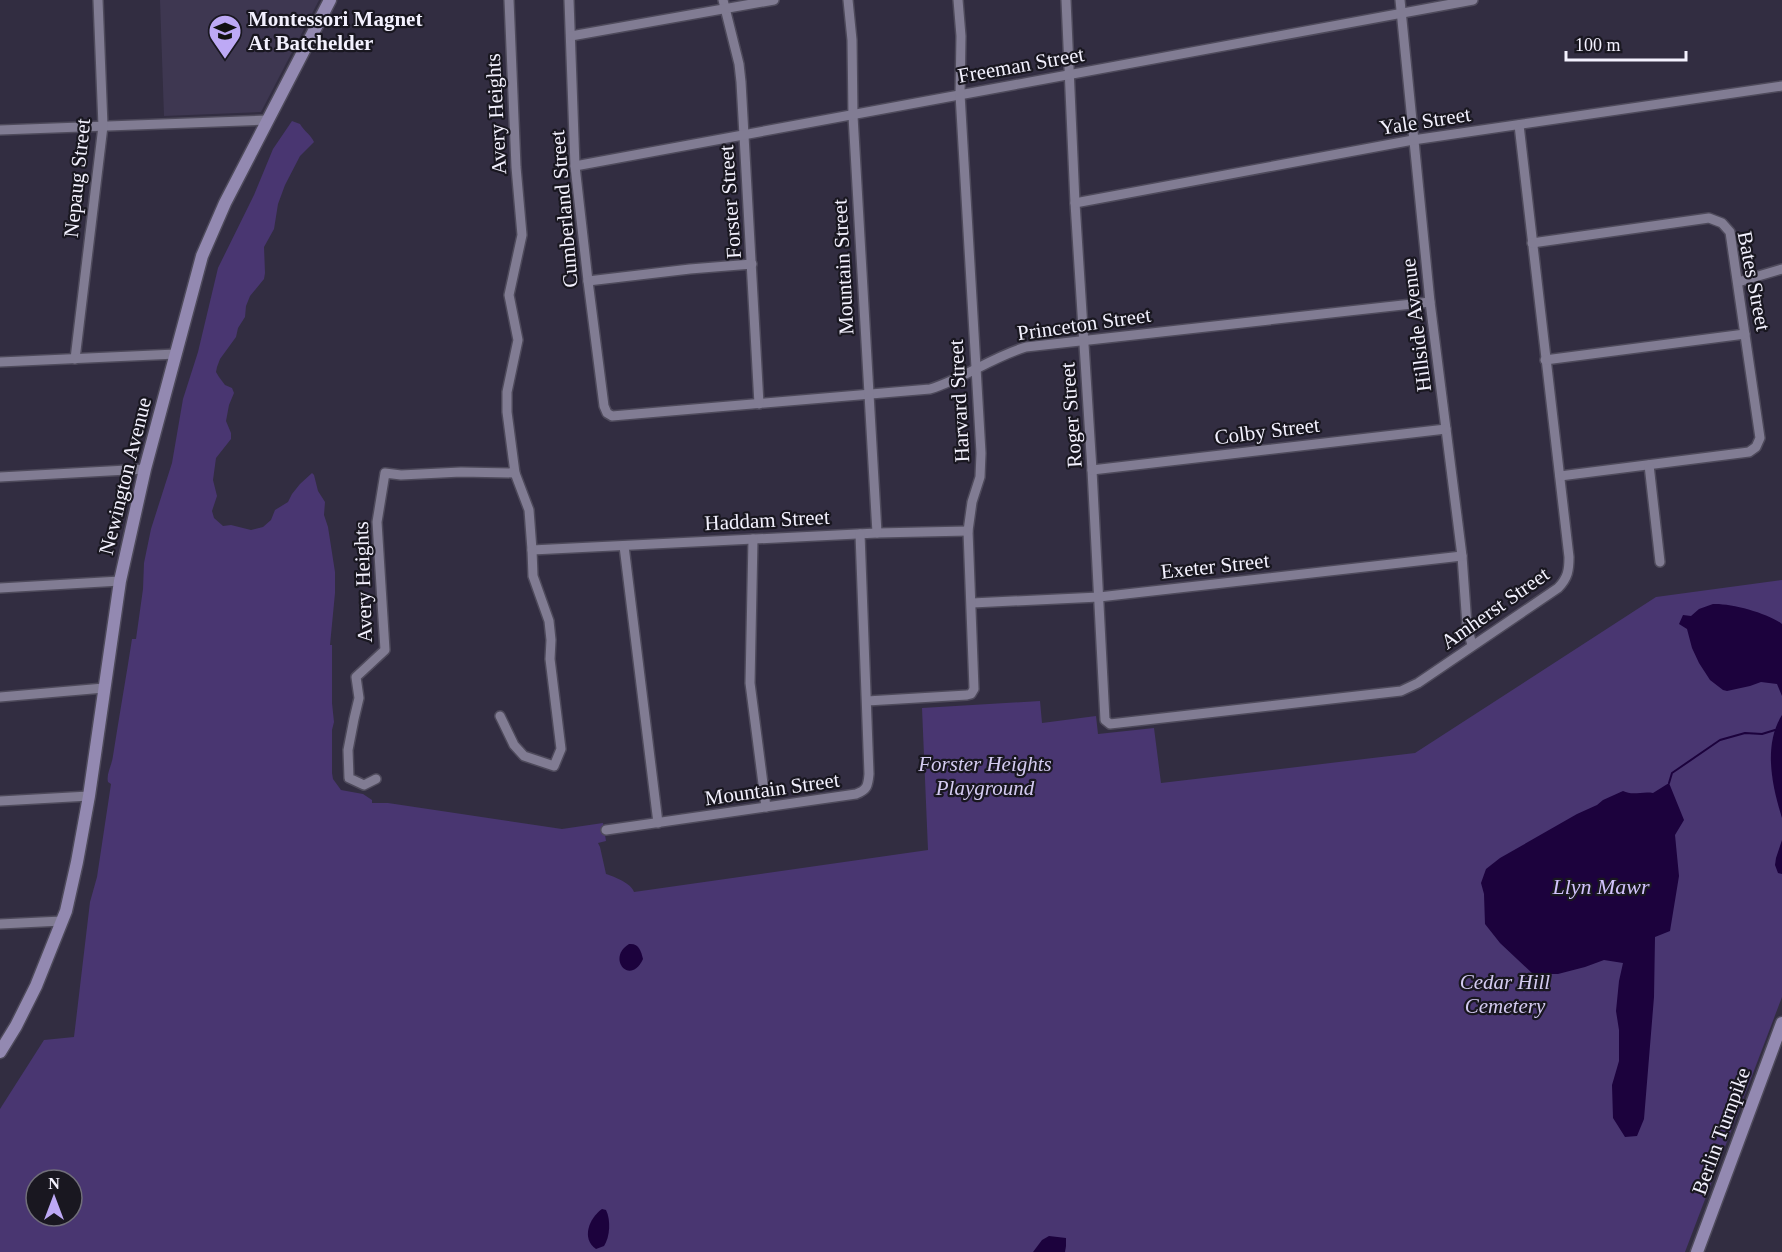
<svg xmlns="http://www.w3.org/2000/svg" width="1782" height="1252" viewBox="0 0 1782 1252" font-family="Georgia,serif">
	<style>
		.built { fill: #3e3751 }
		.green { fill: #493671; fill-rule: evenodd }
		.water { fill: #1c023d }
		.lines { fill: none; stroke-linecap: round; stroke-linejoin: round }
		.stream { stroke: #1c023d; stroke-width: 2 }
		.street-casing { stroke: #4e4a5b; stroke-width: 12 }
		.secondary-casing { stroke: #4e4a5b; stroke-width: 15 }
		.street { stroke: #817c93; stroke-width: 9 }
		.secondary { stroke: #9389b1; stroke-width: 12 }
		.labels { text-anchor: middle; stroke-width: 4.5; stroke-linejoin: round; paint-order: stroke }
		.poi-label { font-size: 21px; font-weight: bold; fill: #f3f1fe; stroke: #191720; text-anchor: start }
		.street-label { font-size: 21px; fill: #f3f1fe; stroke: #191720 }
		.park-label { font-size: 21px; font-style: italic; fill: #d4cbf1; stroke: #191720 }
		.water-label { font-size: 22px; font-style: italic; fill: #d1c2fb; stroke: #191720 }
	</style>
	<rect width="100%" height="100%" fill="#322d41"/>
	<path class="built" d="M160 0H319L261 112 164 116Z"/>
	<path class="green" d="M292 121 300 124C304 131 311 135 314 142L300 156 285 185 278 204 274 229 264 247 265 273 264 279 250 296 246 306 245 317 238 328 236 337 220 359 217 367 216 372 219 377 225 385 232 388 234 393 229 405 226 421 231 433V439L216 458 213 480 217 496 212 511 214 518 223 526 231 525 251 530 263 527 271 520 275 510 288 502 292 494 300 484 312 473 314 475 318 491 325 502 324 515 328 527 335 572V593L330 645H332V703L334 722 332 730V773L333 779 341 790 363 794 372 800V803H388L562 829 603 823 606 841 598 843 600 847 606 874C615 877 631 883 634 892L928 850 922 708 1040 701 1042 723 1096 716 1098 734 1154 728 1161 783 1415 753 1656 597 1782 580V997L1685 1252H0V1109L44 1040 74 1037 90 902 97 877 111 784 108 782C106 774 112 765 113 756 119 717 126 678 132 639H136L143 589 144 563 151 529 172 463 183 399 198 352 218 268 254 195 273 149ZM36 1180H72V1216H36Z"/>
	<g class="water">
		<path d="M1713 604C1730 603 1768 613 1782 624V696L1777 684 1761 682 1750 686 1727 691 1723 690 1710 680 1699 663 1692 648 1687 629 1679 624 1683 615 1691 616 1699 609Z"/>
		<path d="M1782 715V818C1772 786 1763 745 1782 715Z"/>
		<path d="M1669 783 1684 820 1675 835 1679 876 1670 931 1655 937 1654 997 1644 1119 1637 1136 1625 1137 1613 1118 1612 1085 1619 1061V1030L1616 1011 1619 981 1623 963 1604 960 1585 967 1558 974H1533L1500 943 1485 924 1484 894 1481 883 1486 869 1500 858 1577 814 1597 805 1603 800 1623 791C1633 796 1642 791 1653 793Z"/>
		<path d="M1782 840V874L1778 873 1775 865 1776 858Z"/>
		<path d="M629 944C639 943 641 951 643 959 630 987 606 958 629 944Z"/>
		<path d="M602 1209 606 1210C611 1220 610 1237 604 1246L596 1249C581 1239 589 1218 602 1209Z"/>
		<path d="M1049 1236 1066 1238V1246L1065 1252H1033L1042 1240Z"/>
	</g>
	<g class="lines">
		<path class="stream" d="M1669 783 1672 773 1720 740 1745 733 1762 734 1775 730"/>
		<g class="street-casing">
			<g id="street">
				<path d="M509 0 516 167 522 235 509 295 518 340 507 392V412L515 473 529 510 532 550 877 533 968 531"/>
				<path d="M569 0 575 166 588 281 604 406 607 413 612 416 930 389C963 379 992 357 1026 347L1430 302"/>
				<path d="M723 0 739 64 741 82 759 404"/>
				<path d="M848 0 852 40 853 116 877 533"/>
				<path d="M1066 0 1075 203 1092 470 1105 720 1110 724 1401 691 1418 683 1558 588C1568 578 1569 570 1569 557L1519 125"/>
				<path d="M1400 0 1430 302 1462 556 1467 626 1472 645"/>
				<path d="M571 36 774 0"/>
				<path d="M0 130 267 120"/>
				<path d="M575 166 1473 0"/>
				<path d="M1075 203 1413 140 1782 86"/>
				<path d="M1532 243 1709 218 1722 223 1730 232 1760 438 1756 447 1749 452 1560 476"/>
				<path d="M588 281 690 269 752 264"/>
				<path d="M1738 282 1782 269"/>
				<path d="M75 359 103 126 98 0"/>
				<path d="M1545 360 1745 334"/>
				<path d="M0 362 176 354"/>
				<path d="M1649 465 1660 562"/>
				<path d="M1092 470 1446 429"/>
				<path d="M0 477 145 469"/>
				<path d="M753 539 750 683 766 807"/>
				<path d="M624 546 658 823"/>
				<path d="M0 588 120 581"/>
				<path d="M972 603 1099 597 1462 556"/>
				<path d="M0 697 104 688"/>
				<path d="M867 701 967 695 971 694 974 689 968 531 972 502 980 477 981 453 960 94 961 36 958 0"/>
				<path d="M500 716 514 745 524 756 554 766 561 749 550 659 551 640 549 621 533 576 532 550"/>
				<path d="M376 779 364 785 349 778 348 750 354 719 359 698 356 677 385 650 377 522 385 473 401 475 461 472 515 473"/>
				<path d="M0 801 89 796"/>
				<path d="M606 830 856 794C867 790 868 786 869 774L860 534"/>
				<path d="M0 924 62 921"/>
			</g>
		</g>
		<g class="secondary-casing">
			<g id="secondary">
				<path d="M0 1052 16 1026 36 986 66 911 77 862 89 796 120 581 145 469 202 256 225 203 330 0"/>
				<path d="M1697 1252 1782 1023"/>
			</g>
		</g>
		<use href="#street" class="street"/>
		<use href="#secondary" class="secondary"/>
	</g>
	<defs>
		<g id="school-pin" transform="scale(1.725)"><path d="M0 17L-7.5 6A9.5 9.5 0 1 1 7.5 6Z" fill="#bda9f5" stroke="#191720"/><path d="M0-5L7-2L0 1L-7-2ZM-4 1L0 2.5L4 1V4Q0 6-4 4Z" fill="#111"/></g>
	</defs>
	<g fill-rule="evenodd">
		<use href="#school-pin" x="225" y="31"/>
	</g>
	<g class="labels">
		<g class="poi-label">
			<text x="248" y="26">Montessori Magnet<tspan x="248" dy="24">At Batchelder</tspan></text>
		</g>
		<g class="street-label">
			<text transform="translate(1021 65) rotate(-10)" y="7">Freeman Street</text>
			<text transform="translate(496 114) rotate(-93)" y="7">Avery Heights</text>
			<text transform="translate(1425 121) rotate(-9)" y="7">Yale Street</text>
			<text transform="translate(77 178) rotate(-84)" y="7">Nepaug Street</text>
			<text transform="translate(730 202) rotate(-94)" y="7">Forster Street</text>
			<text transform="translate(564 209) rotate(-95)" y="7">Cumberland Street</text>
			<text transform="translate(843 267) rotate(-93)" y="7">Mountain Street</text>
			<text transform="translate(1754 281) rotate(79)" y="7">Bates Street</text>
			<text transform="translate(1084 324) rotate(-8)" y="7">Princeton Street</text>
			<text transform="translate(1416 325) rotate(-97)" y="7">Hillside Avenue</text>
			<text transform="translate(959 401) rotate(-93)" y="7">Harvard Street</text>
			<text transform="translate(1071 415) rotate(-94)" y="7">Roger Street</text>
			<text transform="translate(1267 431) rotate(-7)" y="7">Colby Street</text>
			<text transform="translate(125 476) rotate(-76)" y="7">Newington Avenue</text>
			<text transform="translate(767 520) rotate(-3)" y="7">Haddam Street</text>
			<text transform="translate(1215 566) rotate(-6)" y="7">Exeter Street</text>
			<text transform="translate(363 582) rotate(-92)" y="7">Avery Heights</text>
			<text transform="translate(1495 608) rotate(-35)" y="7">Amherst Street</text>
			<text transform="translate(772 789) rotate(-8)" y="7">Mountain Street</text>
			<text transform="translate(1721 1131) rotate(-70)" y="7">Berlin Turnpike</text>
		</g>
		<g class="park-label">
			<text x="985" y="771">Forster Heights<tspan x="985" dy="24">Playground</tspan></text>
			<text x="1505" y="989">Cedar Hill<tspan x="1505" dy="24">Cemetery</tspan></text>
		</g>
		<g class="water-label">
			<text x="1601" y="894">Llyn Mawr</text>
		</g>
	</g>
	<g transform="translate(54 1198)"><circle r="28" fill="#191720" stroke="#706e79" stroke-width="1.5"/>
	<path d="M0-4.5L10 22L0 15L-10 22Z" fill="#bda9f5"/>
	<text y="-9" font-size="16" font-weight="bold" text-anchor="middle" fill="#f3f1fe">N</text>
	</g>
	<path d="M1566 51v9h120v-9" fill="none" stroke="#f3f1fe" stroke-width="3"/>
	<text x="1575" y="51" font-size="18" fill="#f3f1fe" stroke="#191720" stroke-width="4.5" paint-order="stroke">100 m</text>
</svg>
